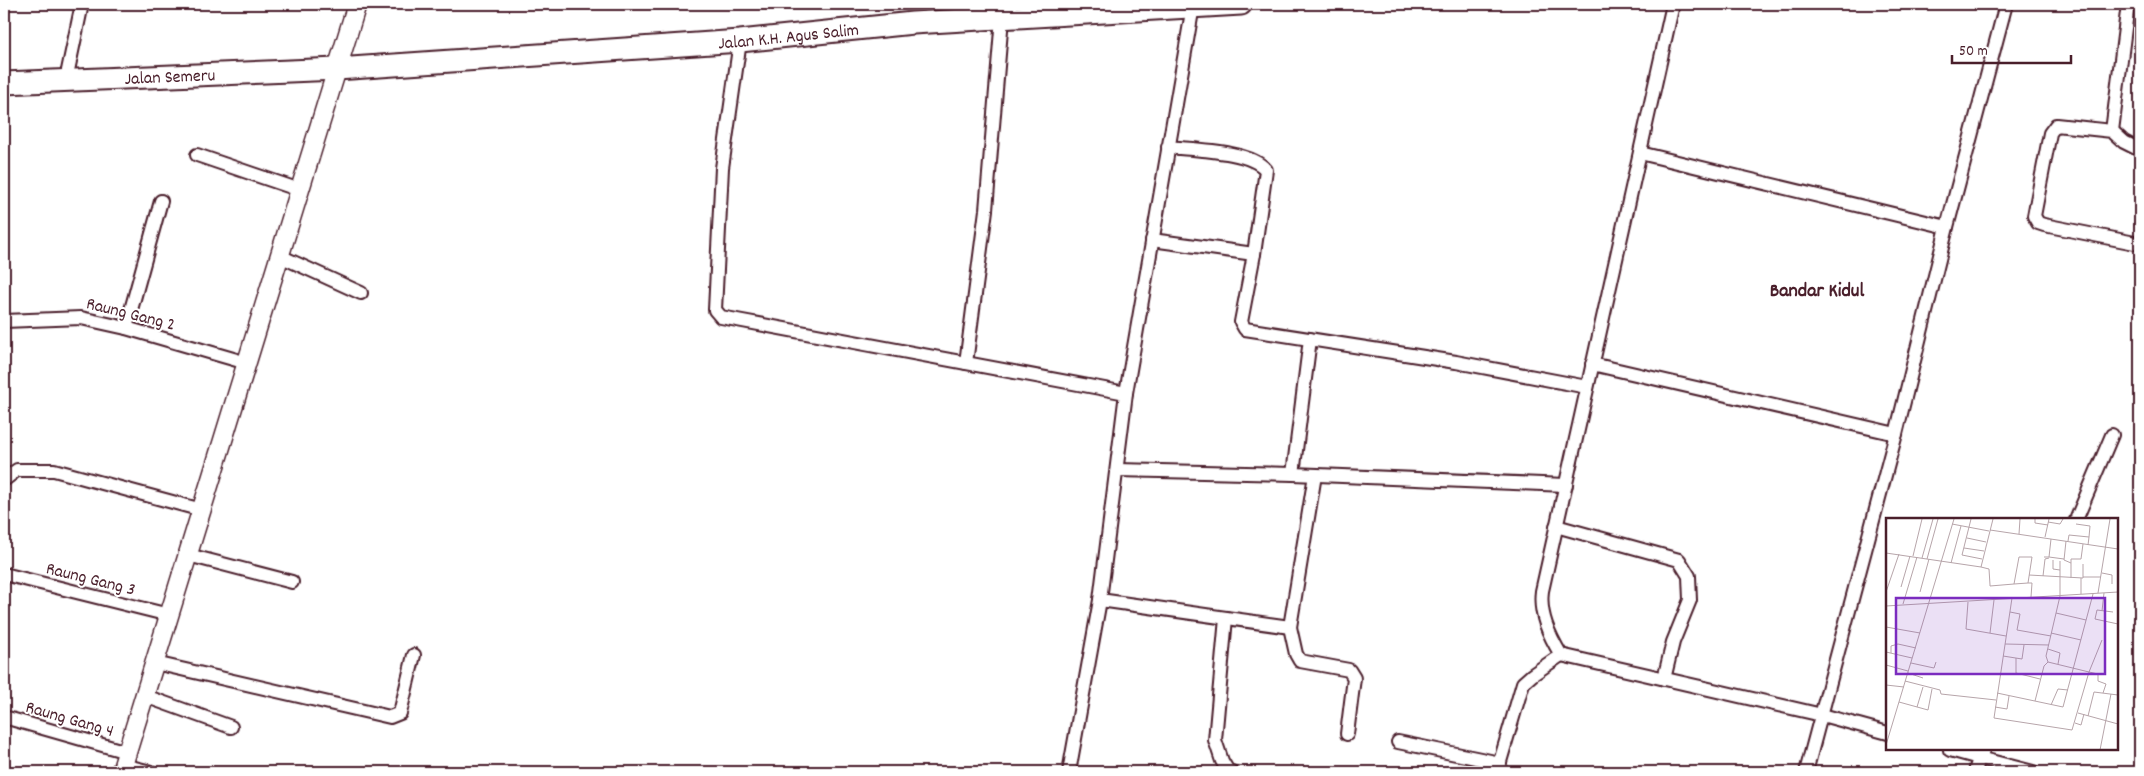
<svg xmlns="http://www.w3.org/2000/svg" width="2144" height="776" viewBox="0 0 2144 776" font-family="Dekko,sans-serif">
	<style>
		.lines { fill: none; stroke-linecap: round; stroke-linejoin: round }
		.minor-casing { stroke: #4a1f2b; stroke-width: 16 }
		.secondary-casing { stroke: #4a1f2b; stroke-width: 21 }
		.trunk-casing { stroke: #4a1f2b; stroke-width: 25 }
		.minor { stroke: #fff; stroke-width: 12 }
		.secondary { stroke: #fff; stroke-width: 18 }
		.trunk { stroke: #fff; stroke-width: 21 }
		.labels { text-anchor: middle; stroke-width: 4; stroke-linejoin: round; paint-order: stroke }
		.street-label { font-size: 18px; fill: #4a1f2b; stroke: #fff }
		.quarter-label { font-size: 20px; font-weight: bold; fill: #4a1f2b; stroke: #fff }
		.inset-road { fill: none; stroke: #b7a5aa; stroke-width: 1 }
		.view { fill: #7b2cbf; fill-opacity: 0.15; stroke: #7b2cbf; stroke-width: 2.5 }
		.inset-edge { fill: none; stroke: #4a1f2b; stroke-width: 2.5 }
	</style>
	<rect width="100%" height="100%" fill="#fff"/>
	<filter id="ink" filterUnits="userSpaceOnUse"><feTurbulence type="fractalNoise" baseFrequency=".02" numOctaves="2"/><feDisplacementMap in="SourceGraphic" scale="10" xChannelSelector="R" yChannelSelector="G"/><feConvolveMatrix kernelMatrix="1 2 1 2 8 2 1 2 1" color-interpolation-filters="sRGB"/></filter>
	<g filter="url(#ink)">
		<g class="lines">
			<g class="minor-casing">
				<g id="minor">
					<path d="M740 41 722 168 715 310 721 317 1126 393"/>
					<path d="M66 80 82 4"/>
					<path d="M2112 131 2128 4"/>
					<path d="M1168 147C1194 150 1250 150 1266 170L1254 254 1241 322 1245 329 1456 362 1587 387"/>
					<path d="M2140 150 2124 142 2112 131 2056 125 2050 133 2034 216 2038 223 2044 225 2140 244"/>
					<path d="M1640 153 1947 227"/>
					<path d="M197 155 300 190"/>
					<path d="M1152 240 1254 254"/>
					<path d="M280 256 361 293"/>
					<path d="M4 321 81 318 126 328 247 363"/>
					<path d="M126 328 161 201"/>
					<path d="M966 363 986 210 1002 18"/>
					<path d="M1592 364 1896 434"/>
					<path d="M1117 470 1293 474 1566 485"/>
					<path d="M1293 474 1310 339"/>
					<path d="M4 480 17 470H54L202 510"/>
					<path d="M2076 520 2112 435"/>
					<path d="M1556 526 1679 560 1689 576 1690 600 1673 642 1664 679"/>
					<path d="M188 555 292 582"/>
					<path d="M4 574 169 615"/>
					<path d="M1100 600 1290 627 1315 475"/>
					<path d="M1226 618 1215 740 1222 761 1228 771 1232 772"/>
					<path d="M1290 627 1296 654 1300 661 1349 670 1354 678 1347 734"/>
					<path d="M1561 655 1822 715 1888 733"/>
					<path d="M155 663 390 717 400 713 414 655"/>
					<path d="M145 696 231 727"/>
					<path d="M4 717 127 752"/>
					<path d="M1398 742 1500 763"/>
					<path d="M1950 750 1979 758 1975 772"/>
					<path d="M1983 750 1979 758 2033 772"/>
					<path d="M123 765 151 772"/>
					<path d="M1069 772 1100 600 1126 393 1193 6"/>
					<path d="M1497 772 1523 683 1532 675 1561 655C1549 635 1539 614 1542 591L1673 4"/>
					<path d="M1806 772 1896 434 1947 227 2006 4"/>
				</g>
			</g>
			<g class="secondary-casing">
				<path id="secondary" d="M121 772 357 4"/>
			</g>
			<g class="trunk-casing">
				<g id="trunk">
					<path id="s1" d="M4 83 337 69 740 41 913 23 1241 4"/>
				</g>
			</g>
			<use href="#minor" class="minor"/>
			<use href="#secondary" class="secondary"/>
			<use href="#trunk" class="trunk"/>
		</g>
	</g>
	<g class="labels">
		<g class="street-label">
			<text dy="6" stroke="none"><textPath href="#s1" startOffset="786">Jalan K.H. Agus Salim</textPath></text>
			<text dy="6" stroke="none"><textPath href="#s1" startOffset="166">Jalan Semeru</textPath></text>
			<text transform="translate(131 313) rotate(14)" y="6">Raung Gang 2</text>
			<text transform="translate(91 578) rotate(14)" y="6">Raung Gang 3</text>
			<text transform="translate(70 718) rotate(16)" y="6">Raung Gang 4</text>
		</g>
		<g class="quarter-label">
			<text x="1817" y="296">Bandar Kidul</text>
		</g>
	</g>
	<g transform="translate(1886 518)">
		<rect width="232" height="232" fill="#fff"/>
		<path class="inset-road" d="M85 1 76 37 96 41M107 1 95 49 103 51 104 67V68L128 66 142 65 146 39H133L128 66M149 1V5L162 7M162 4 174 6 177 1M66 6 103 13M190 6 204 8 203 19M104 12 232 31M133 16 134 1M159 19 163 1M81 20 100 24M180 23 178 42 185 45M182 23 183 17 203 19 202 27M78 30 98 33M0 35 95 49M27 38 36 1M158 39H163L165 21M163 39 178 41M36 40 47 1M41 41 52 1M167 42V51L174 52M65 45 75 8M216 55 226 57V66M143 57 197 60V46M157 58 159 41 163 40M197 59H215M185 60V41H195L197 26M195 60V76M142 65H146L145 79M15 69 24 38M0 74 13 36M34 74 43 41M212 75 224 1M126 80 108 200 186 212 203 154 162 144M82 84 80 111 120 118M17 86 31 39M0 88 232 74M216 93 218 75M124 94 134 96 131 112 165 118M227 94 211 92 209 101 232 106M170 95 200 102M0 109 34 115M104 115 108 82M165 115 195 122M216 122 203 154 212 156V163L220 166 217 175M119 126 163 127M162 131 174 135 172 146M0 134 26 140M5 135V128L12 126 30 130M117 138 136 141 138 127M130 140V155L154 161M25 145 48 150 50 144M0 147 22 153M22 155 37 160M19 163 54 172 55 176 110 182M0 167 18 169M111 175 177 189 207 76M149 183 158 148 162 144 160 138 174 78V43M13 184 42 192 46 171M165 187 172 171 182 172M31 189 37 169M109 189 121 191 123 178M192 195 232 206M202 198 208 174 232 177M189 205 195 207 198 196M0 227 68 1M214 232 225 176"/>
		<path class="view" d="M10 80H219V156H10Z"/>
		<rect width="232" height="232" class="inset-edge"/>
	</g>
	<rect width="2144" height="776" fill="none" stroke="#fff" stroke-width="20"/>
	<rect x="10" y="10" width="2124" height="756" fill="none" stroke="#4a1f2b" stroke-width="2" filter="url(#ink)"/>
	<path d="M1952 55v8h119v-8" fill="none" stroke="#4a1f2b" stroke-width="2.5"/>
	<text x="1959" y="55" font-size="15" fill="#4a1f2b" stroke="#ffffff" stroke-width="4" paint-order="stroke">50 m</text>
</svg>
